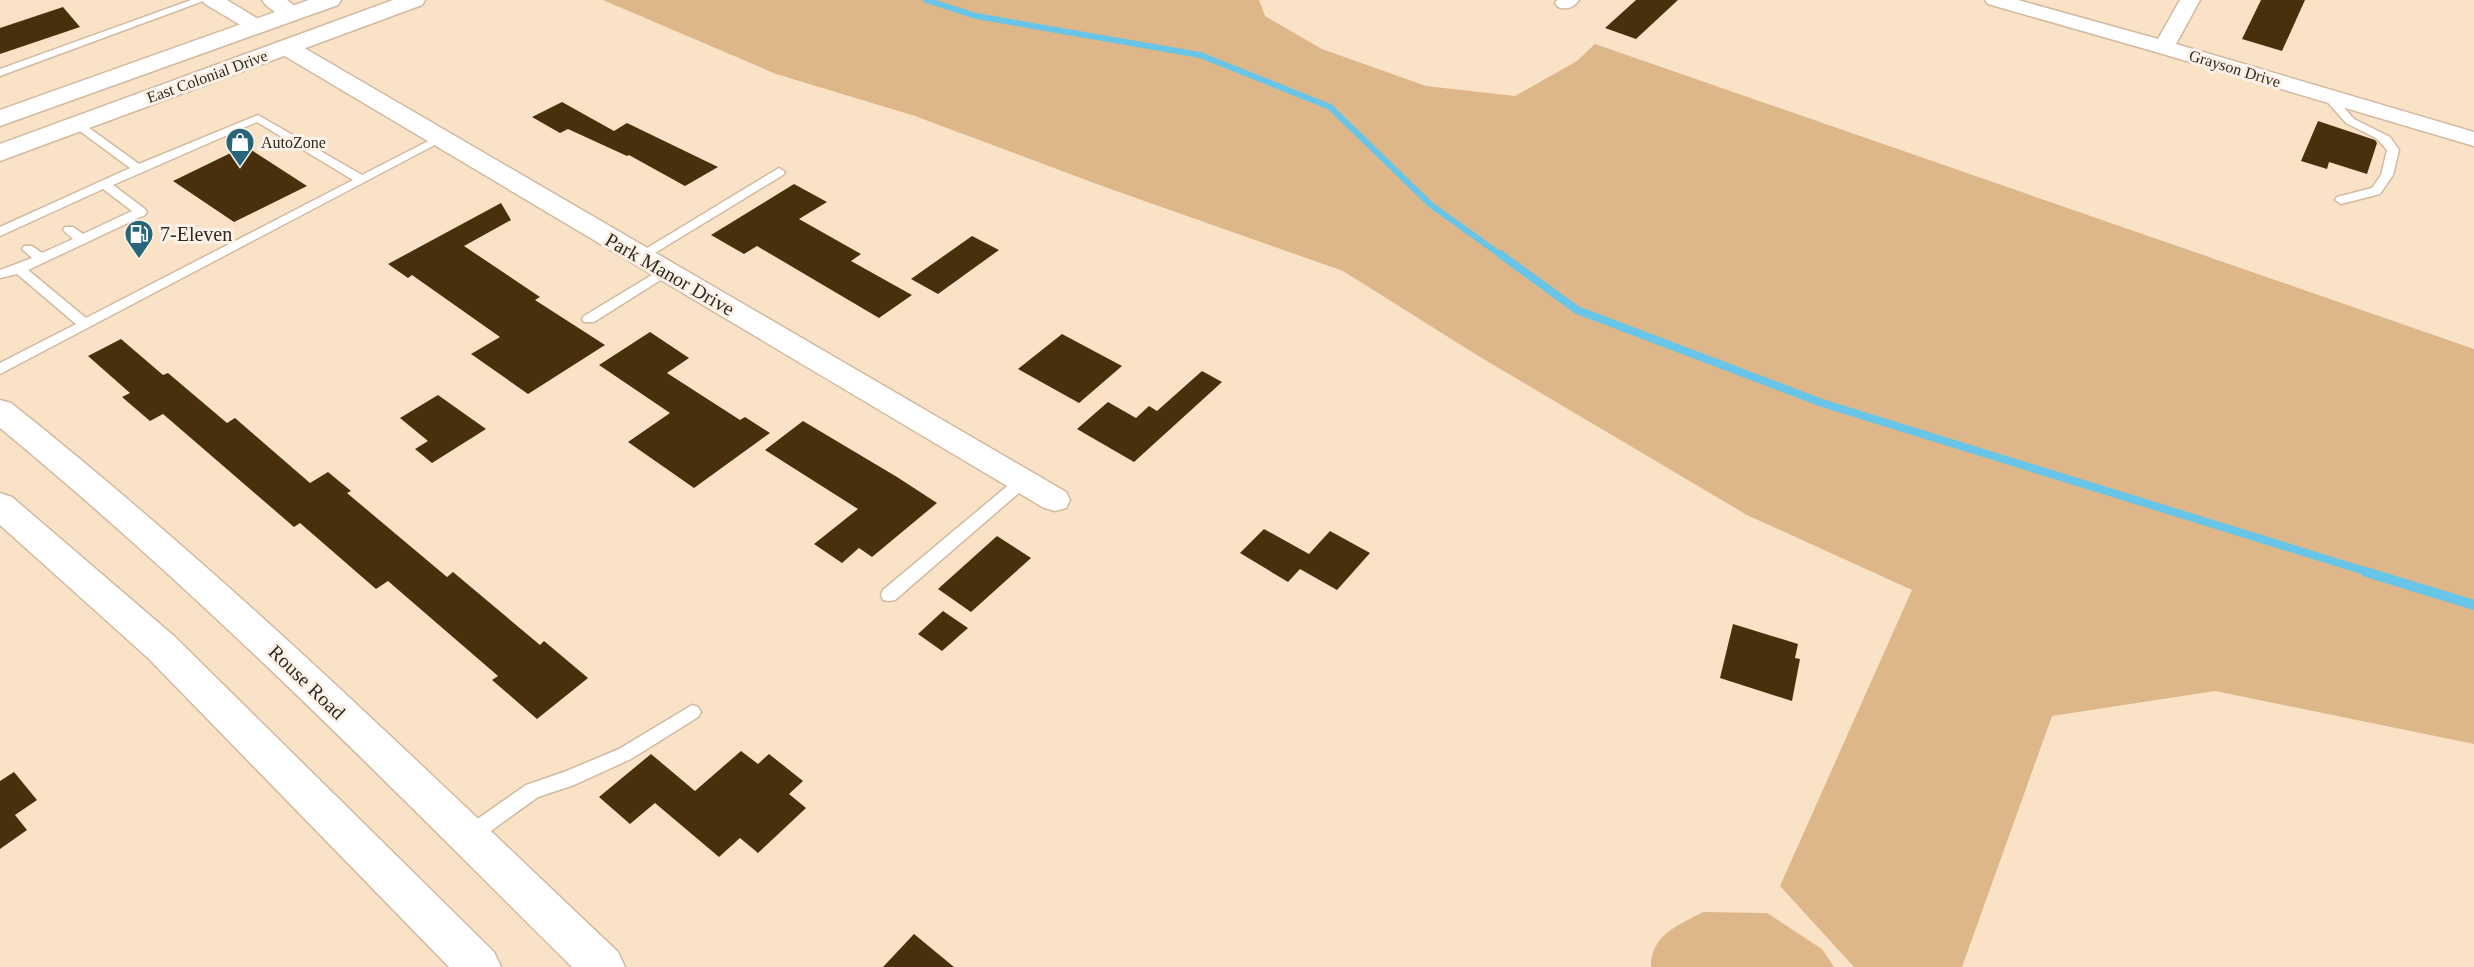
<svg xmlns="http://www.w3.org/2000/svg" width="2474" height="967" viewBox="0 0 2474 967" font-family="Georgia,serif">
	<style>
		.green { fill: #ddb78a }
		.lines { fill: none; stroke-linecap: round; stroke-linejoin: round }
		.stream-far2 { stroke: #68c5e8; stroke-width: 6 }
		.stream-far1 { stroke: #68c5e8; stroke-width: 8 }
		.stream { stroke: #68c5e8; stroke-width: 10 }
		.building { fill: #49300d }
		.service-casing { stroke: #d1baa0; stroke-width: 3 }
		.minor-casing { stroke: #d1baa0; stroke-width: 3 }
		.tertiary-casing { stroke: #d1baa0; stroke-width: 3 }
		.trunk-casing { stroke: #d1baa0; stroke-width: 3 }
		.service { fill: #fff; fill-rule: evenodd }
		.minor { fill: #fff; fill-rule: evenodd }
		.tertiary { fill: #fff; fill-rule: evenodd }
		.trunk { fill: #fff; fill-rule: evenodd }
		.labels { text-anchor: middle; stroke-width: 6; stroke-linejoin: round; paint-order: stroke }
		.far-street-label { font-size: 16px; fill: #32291f; stroke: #fcf2e7 }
		.far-poi-label { font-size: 16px; fill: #32291f; stroke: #fcf2e7; text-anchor: start }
		.poi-label { font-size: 20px; fill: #32291f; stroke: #fcf2e7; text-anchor: start }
		.street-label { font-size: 20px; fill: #32291f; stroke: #fcf2e7 }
	</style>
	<rect width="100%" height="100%" fill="#fae2c7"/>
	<g class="green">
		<path d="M603 0H1259L1265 16 1322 49 1426 86 1515 96 1577 61 1595 44 2474 349V744L2215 691 2052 716 1962 967H1854L1780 886 1912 590 1747 515 1480 357 1343 271 1102 186 915 116 776 74Z"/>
		<path d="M1703 912 1767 913 1822 949 1834 967H1651C1651 934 1678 926 1703 912Z"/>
	</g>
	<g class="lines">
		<path class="stream-far2" d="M926 0 976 16 1200 55 1330 107 1431 205 1502 256"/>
		<path class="stream-far1" d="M1500 254 1577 310 1822 403 2371 573"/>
		<path class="stream" d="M2366 572 2474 605"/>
	</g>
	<g class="building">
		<path d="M1636 0H1678L1636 39 1605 28Z"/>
		<path d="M2261 0H2305L2282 51 2242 39Z"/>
		<path d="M63 7 80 27 0 54V28Z"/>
		<path d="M562 102 614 131 627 123 718 167 685 186 629 155 627 156 568 129 560 133 532 117Z"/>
		<path d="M2318 121 2375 140 2377 143 2367 174 2329 162 2327 169 2301 161Z"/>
		<path d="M245 146 307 186 234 222 173 181Z"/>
		<path d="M794 184 827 202 799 219 861 254 851 261 912 295 879 318 757 246 744 254 711 235Z"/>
		<path d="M501 203 511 220 464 246 540 297 535 300 605 345 528 394 471 354 500 337 412 275 408 278 388 264Z"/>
		<path d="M972 236 999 250 938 294 911 279Z"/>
		<path d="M650 332 689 358 667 373 740 420 745 417 770 433 694 488 628 442 670 413 599 365Z"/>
		<path d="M1062 334 1122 366 1079 403 1018 369Z"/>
		<path d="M121 339 163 375 168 373 227 423 235 418 310 483 328 472 351 491 347 493 447 577 453 572 540 645 544 641 588 678 537 719 492 680 498 676 388 581 376 589 300 523 294 527 163 414 150 421 122 397 130 393 88 356Z"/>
		<path d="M1202 371 1222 382 1134 462 1077 429 1108 402 1136 418 1149 406 1157 411Z"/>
		<path d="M438 395 486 429 432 463 415 449 428 441 400 418Z"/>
		<path d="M803 421 897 477 937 503 872 557 859 548 842 563 814 544 858 509 765 450Z"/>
		<path d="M1264 529 1309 554 1330 531 1370 553 1337 590 1300 569 1288 582 1240 553Z"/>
		<path d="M997 536 1031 558 971 612 938 589Z"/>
		<path d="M943 611 968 628 942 651 918 634Z"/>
		<path d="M1733 624 1798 644 1795 658 1800 659 1792 701 1720 678Z"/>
		<path d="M741 751 758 764 769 754 803 781 789 794 806 808 758 853 740 838 719 857 655 803 630 824 599 797 651 754 695 791Z"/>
		<path d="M14 772 37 800 15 815 27 830 0 849V781Z"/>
		<path d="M914 934 954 967H883Z"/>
	</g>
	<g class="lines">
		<g class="service-casing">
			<g id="service">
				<path d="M191 0H206L0 76V69Z"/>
				<path d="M2328 93 2332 94 2354 119 2390 137 2399 150 2393 175 2380 194 2341 204 2335 200 2337 197 2372 188 2381 175 2387 150 2376 138 2346 123 2322 96Z"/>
				<path d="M258 115 362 175 436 137 440 136 446 139 0 374V363L76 324 17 274 0 278V270L32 258 22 249 24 246H32L42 253 73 239 63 230 65 227H73L83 234 132 211 103 189 0 236V227L130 168 73 126V122H81L139 164ZM257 122 353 180 86 318 28 270 145 215 147 212 145 209 113 185Z"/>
				<path d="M779 168 785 172 783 175 645 259 640 260 634 256Z"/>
				<path d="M665 267 670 268 671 271 670 274 594 322H584L582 319 584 316Z"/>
				<path d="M1023 475 1028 477 1030 481 1028 485 895 600 889 601 883 600 881 595 883 590 1018 477Z"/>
				<path d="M692 705 698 707 701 712 698 717 631 759 574 785 538 797 474 843 467 845 460 843 458 837 460 831 526 785 564 772 619 749Z"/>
			</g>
		</g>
		<g class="minor-casing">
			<g id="minor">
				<path d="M202 0H227L263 22 267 26 263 30 256 32 249 30 205 4Z"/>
				<path d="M262 0H287L304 13 301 17C288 21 269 11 262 0Z"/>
				<path d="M1557 0H1579C1573 8 1567 10 1558 7L1555 3Z"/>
				<path d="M1985 0H2018L2158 39 2180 0H2200L2176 44 2474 132V146L2156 52 1988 4Z"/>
				<path d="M286 41 294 42 1066 492 1070 500 1066 508 1055 511 1044 508 278 52 275 47 278 42Z"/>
			</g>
		</g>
		<g class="tertiary-casing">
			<g id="tertiary">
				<path d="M0 400 11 403C225 573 420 764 618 952L625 967H572C386 782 203 595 0 428Z"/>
				<path d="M0 493 12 497 174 636 494 952 501 967H449L148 658 0 525Z"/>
			</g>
		</g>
		<g class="trunk-casing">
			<g id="trunk">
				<path d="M309 0H341L338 5 0 126V110Z"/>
				<path d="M393 0H425L422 5 0 161V144Z"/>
			</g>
		</g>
		<use href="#service" class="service"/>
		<use href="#minor" class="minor"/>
		<use href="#tertiary" class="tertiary"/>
		<use href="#trunk" class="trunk"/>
	</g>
	<defs>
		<g id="shop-pin" transform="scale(1.5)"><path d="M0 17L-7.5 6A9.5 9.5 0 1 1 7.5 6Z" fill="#27657b" stroke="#fcf2e7"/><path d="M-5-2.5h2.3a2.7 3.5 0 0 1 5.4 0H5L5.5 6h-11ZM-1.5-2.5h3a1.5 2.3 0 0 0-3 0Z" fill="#fff"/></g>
		<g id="fuel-pin" transform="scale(1.5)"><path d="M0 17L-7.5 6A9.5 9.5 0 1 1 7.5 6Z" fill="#27657b" stroke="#fcf2e7"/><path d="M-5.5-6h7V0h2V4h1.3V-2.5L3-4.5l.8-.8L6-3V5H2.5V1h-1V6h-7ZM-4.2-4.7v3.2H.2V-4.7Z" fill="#fff"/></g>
	</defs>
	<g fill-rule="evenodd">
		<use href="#shop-pin" x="240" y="142"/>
		<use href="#fuel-pin" x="139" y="234"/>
	</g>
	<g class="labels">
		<g class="far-street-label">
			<text transform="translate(2235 68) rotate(17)" y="6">Grayson Drive</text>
			<text transform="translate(207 76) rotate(-20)" y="6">East Colonial Drive</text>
		</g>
		<g class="far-poi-label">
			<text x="261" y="148">AutoZone</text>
		</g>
		<g class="poi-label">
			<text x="160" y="241">7-Eleven</text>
		</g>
		<g class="street-label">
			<text transform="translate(670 274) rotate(30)" y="7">Park Manor Drive</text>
			<text transform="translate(307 682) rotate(44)" y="7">Rouse Road</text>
		</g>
	</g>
</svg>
